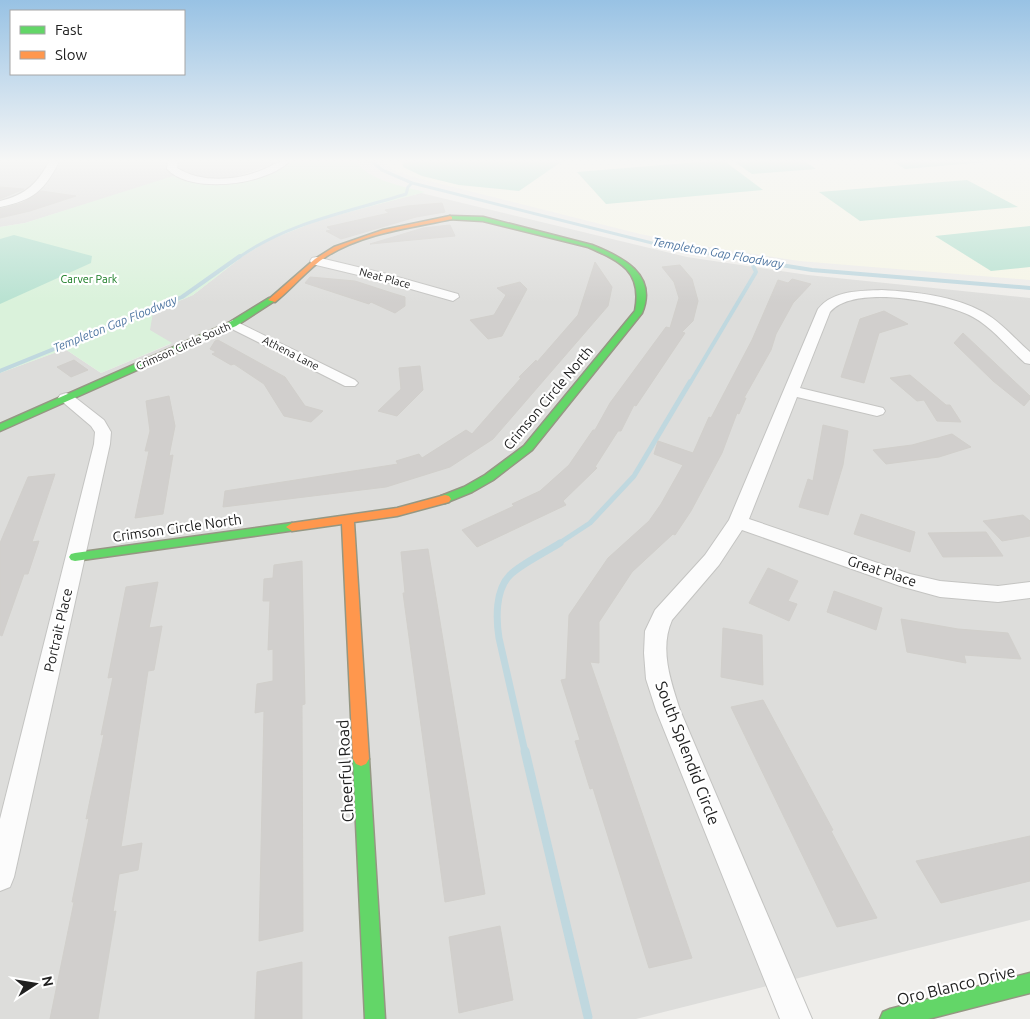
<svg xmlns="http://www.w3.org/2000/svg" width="1030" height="1019" viewBox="0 0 1030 1019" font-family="Ubuntu,sans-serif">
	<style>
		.residential { fill: #dddddb }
		.education { fill: #f6f6e7 }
		.park { fill: #daf2db }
		.pitch { fill: #b8e2d1 }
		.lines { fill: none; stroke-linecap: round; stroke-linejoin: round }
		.stream-far4 { stroke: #c0d8df; stroke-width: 3 }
		.stream-far3 { stroke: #c0d8df; stroke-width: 4 }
		.stream-far2 { stroke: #c0d8df; stroke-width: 5 }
		.stream-far1 { stroke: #c0d8df; stroke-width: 7 }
		.stream { stroke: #c0d8df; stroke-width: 9 }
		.building { fill: #d1cfcd; stroke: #d1cfcb }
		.street-casing { stroke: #c4c4c2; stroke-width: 2 }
		.fast-casing { stroke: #959783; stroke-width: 3 }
		.slow-casing { stroke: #959783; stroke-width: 3 }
		.street { fill: #fcfcfc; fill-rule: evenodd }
		.fast { fill: #63d668; fill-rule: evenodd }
		.slow { fill: #ff974d; fill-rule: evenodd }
		.labels { text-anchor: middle; stroke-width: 4.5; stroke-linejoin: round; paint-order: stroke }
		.far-street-label { font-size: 11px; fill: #212121; stroke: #fff }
		.far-park-label { font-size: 11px; fill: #14791f; stroke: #fff }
		.far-water-label { font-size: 12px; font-style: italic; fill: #5077a2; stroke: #fff }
		.street-label { font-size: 14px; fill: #212121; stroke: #fff }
		.near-street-label { font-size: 16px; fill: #212121; stroke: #fff }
	</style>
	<rect width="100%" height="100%" fill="#eeedea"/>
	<g class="residential">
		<path d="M0 160H325L279 162 245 174 229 178H205L187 173 25 223 0 227Z"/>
		<path d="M421 193 687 257 808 275 1030 298V920L636 1019H0V373L65 349 101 373 171 344 149 330 153 312 193 295 243 256 269 240 322 219Z"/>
	</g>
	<path class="education" d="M381 160H1030V280L799 261 695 245 640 234 413 177 393 170Z"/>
	<path class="park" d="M325 160H356C365 180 406 187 425 192L322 219 269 240 243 256 193 295 153 312 150 330 172 343 101 373 65 349 0 373V227L25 223 173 176C200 186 230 184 258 177 270 174 282 166 293 162 303 160 315 161 325 160Z"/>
	<g class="pitch">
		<path d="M402 160H564L519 191 459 185 422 176 403 167Z"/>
		<path d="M723 160 763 190 606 204 577 172Z"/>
		<path d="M732 160H803L816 169 752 174Z"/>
		<path d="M890 160H995L997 161 905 169Z"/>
		<path d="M967 180 1018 207 860 221 819 192Z"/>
		<path d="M1030 226V267L991 271 935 236Z"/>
		<path d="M14 235 92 256 91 263 0 304V239Z"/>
	</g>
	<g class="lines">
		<g class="stream-far4">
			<path d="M370 160 382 170 412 183 652 243 732 258"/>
			<path d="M238 258C288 222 349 212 406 194L408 187 412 183"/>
		</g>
		<g class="stream-far3">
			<path d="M725 256 812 270 1030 288"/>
			<path d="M0 371 182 297 240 256"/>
			<path d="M690 383 756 272 751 261"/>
		</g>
		<path class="stream-far2" d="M558 544 590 523 634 476 690 382"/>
		<path class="stream-far1" d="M525 752 499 638C496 619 495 590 510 575 521 564 546 552 560 543"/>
		<path class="stream" d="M525 751 588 1017"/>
	</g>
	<g class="building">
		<path d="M0 187 24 189 0 199Z"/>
		<path d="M41 191 76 196 30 211 0 218V209L22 203Z"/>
		<path d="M442 203 445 212 416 217 341 239 326 231 331 230 327 227 389 213 385 210 407 206Z"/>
		<path d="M450 225 455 236 370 244 423 228Z"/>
		<path d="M595 262 612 287 608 306 493 439 450 467 386 487 223 507 225 491 398 464 396 461 419 454 422 458 466 430 472 434 521 378 519 377 536 360 537 362 578 315Z"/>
		<path d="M680 265 692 279 698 301 693 321 682 332 685 333 636 406 634 405 621 431H618L595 467 597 468 563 501 566 505 477 547 462 530 514 506 512 504 540 491 569 465 593 430H595L610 403 666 327 670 328 679 298 674 282 662 267Z"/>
		<path d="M310 277 355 281 392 293 405 297V306L395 313 371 302 369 304 305 283Z"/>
		<path d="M792 279 811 284 793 303 776 334 771 350 744 398H746L739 414 737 413 722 453 691 511 675 535 673 534 632 572 599 622V663L590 662 692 958 649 968 593 788 590 789 575 741 580 740 561 680 566 679 569 615 608 558 649 521 661 504 683 465 654 454 658 441 693 453 709 417 711 418 752 340 778 280 788 283Z"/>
		<path d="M520 282 527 289 502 336 488 339 470 320 494 315 506 295 497 288Z"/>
		<path d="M884 311 908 324 879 333 864 383 841 377 860 319Z"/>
		<path d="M963 333 1030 396V399L1024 406 993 381 954 343Z"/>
		<path d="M218 340 285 377 305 406 323 411 311 422 284 416 264 384 234 364 231 365 212 354 216 352 210 349 215 341Z"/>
		<path d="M74 360 88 370 71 377 57 367Z"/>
		<path d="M420 366 423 390 397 416 378 411 401 389 399 368Z"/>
		<path d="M910 375 946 405H950L961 422 937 421 924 400 917 401 890 378Z"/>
		<path d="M169 396 175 426 169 456 173 455 163 514 135 518 149 451H145L150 431 146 401Z"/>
		<path d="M823 425 848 431 843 465 828 515 799 507 808 479 813 481Z"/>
		<path d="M952 434 971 447 939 457 886 464 873 450 912 445Z"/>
		<path d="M55 474 32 542 39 541 28 574H24L2 636 0 635V543L28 477Z"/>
		<path d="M861 514 915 532 910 552 854 534Z"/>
		<path d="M1023 515 1030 521V536L1002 541 983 521Z"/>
		<path d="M986 532 1003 556 943 557 928 533Z"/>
		<path d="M428 549 485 894 445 902 403 593H405L401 552Z"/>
		<path d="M302 561 305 704 302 705 303 931 259 941 264 711 255 713 257 684 273 681V649L268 650 270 601H263L264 579 273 578 274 565Z"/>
		<path d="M768 568 798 581 788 601 797 604 789 621 749 603Z"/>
		<path d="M158 582 149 628 162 626 154 670 148 671 121 847 142 843 138 870 119 874 113 912 116 911 98 1019H50L74 902H72L89 818 86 819 104 734 101 735 113 677 108 678 126 587Z"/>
		<path d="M834 591 882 608 876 630 827 612Z"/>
		<path d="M901 619 958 629 1008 633 1021 659 964 655 966 663 907 652Z"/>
		<path d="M723 628 762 635 763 685 721 677Z"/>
		<path d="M763 700 833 830 831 831 877 918 837 927 731 707Z"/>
		<path d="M1030 836V881L941 903 916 861Z"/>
		<path d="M500 926 513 1000 459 1013 449 937Z"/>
		<path d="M302 962V1019H255L257 972Z"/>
	</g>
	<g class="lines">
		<g class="street-casing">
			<g id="street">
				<path d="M50 160H60C44 191 34 200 0 207V201C26 195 38 183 50 160Z"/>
				<path d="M168 160H178L177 168C201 183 236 181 262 170 272 166 279 160 291 160 268 185 191 195 167 169Z"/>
				<path d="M316 257 387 274 458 294 459 297 453 301 379 280 312 264 310 261 312 258Z"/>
				<path d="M882 290C916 292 954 296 983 312 1001 322 1015 339 1030 352V364L1025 363C1008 348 993 328 973 317 943 301 854 284 830 312L800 388 883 408 885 411 883 414 877 416 797 397 749 519 910 574 940 581 998 586 1030 582V598L998 602 940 597 900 586 742 530 719 565 672 620C659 649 671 682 680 710L812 1019H780L656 710 646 679 644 653 645 631 655 610 705 555 729 520 818 309C833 290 860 291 882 290Z"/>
				<path d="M233 320 355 380 358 383 355 386H345L228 327 226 324Z"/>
				<path d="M66 393 72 395 104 420 111 432 110 444 14 877 10 887 0 891V819L94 444 95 432 91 426 58 398 60 395Z"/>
			</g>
		</g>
		<g class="fast-casing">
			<g id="fast">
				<path d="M450 216 483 217 592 245C622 257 658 274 642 313L532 450 493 480 472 492 445 503 441 502 439 499 441 496 464 487 485 475 524 446 635 311C643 271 620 261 588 247L483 221 448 219V217Z"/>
				<path d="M269 298 276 300 236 326 0 431V424L230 322Z"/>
				<path d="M292 523 298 527 296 530 75 561 71 560 69 557 71 554 75 553Z"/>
				<path d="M361 752 366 754 369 759 385 1019H365L353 759 356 754Z"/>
				<path d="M1030 973V993L928 1019H880L883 1012 890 1009Z"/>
			</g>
		</g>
		<g class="slow-casing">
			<g id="slow">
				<path d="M450 216 452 217V219C410 228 364 233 327 256 308 268 293 288 275 302L268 300 315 259 334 247 383 230Z"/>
				<path d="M445 495 449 496 451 499 449 502 397 516 354 522 369 759 366 764 361 766 356 764 353 759 342 524 292 531 286 527 292 523 397 508Z"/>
			</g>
		</g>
		<use href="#street" class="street"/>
		<use href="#fast" class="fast"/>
		<use href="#slow" class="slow"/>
	</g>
	<linearGradient id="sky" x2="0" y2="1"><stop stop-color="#98c2e4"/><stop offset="0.53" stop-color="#f7f7f6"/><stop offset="1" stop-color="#f7f7f6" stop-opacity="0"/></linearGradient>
	<rect width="1030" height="303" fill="url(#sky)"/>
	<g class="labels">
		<g class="far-street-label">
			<text transform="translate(385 278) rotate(15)" y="4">Neat Place</text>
			<text transform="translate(183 346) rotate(-24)" y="4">Crimson Circle South</text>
			<text transform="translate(291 353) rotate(27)" y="4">Athena Lane</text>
		</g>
		<g class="far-park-label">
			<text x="89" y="283">Carver Park</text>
		</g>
		<g class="far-water-label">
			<text transform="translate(718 253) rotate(10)" y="4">Templeton Gap Floodway</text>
			<text transform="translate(115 324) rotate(-22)" y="4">Templeton Gap Floodway</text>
		</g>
		<g class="street-label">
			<text transform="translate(548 398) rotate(-50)" y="5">Crimson Circle North</text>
			<text transform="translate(177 528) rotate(-8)" y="5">Crimson Circle North</text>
			<text transform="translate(882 571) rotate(18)" y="5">Great Place</text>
			<text transform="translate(58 630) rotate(-77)" y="5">Portrait Place</text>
		</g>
		<g class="near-street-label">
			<text transform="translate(688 753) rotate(69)" y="6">South Splendid Circle</text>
			<text transform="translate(345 771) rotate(-93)" y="6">Cheerful Road</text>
			<text transform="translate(956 985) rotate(-14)" y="6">Oro Blanco Drive</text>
		</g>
	</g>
	<rect x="10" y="10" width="175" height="65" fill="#ffffff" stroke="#a6a6a6"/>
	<rect x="20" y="26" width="25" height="8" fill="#63d668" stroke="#a6a6a6"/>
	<text x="55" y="35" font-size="15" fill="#212121">Fast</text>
	<rect x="20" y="51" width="25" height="8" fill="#ff974d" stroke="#a6a6a6"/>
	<text x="55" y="60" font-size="15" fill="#212121">Slow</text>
	<g transform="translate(35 984) rotate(78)" stroke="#ffffff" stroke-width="4" paint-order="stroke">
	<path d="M0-4L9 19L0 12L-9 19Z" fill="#212121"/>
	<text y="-8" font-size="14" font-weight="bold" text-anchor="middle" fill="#212121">N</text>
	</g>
</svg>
